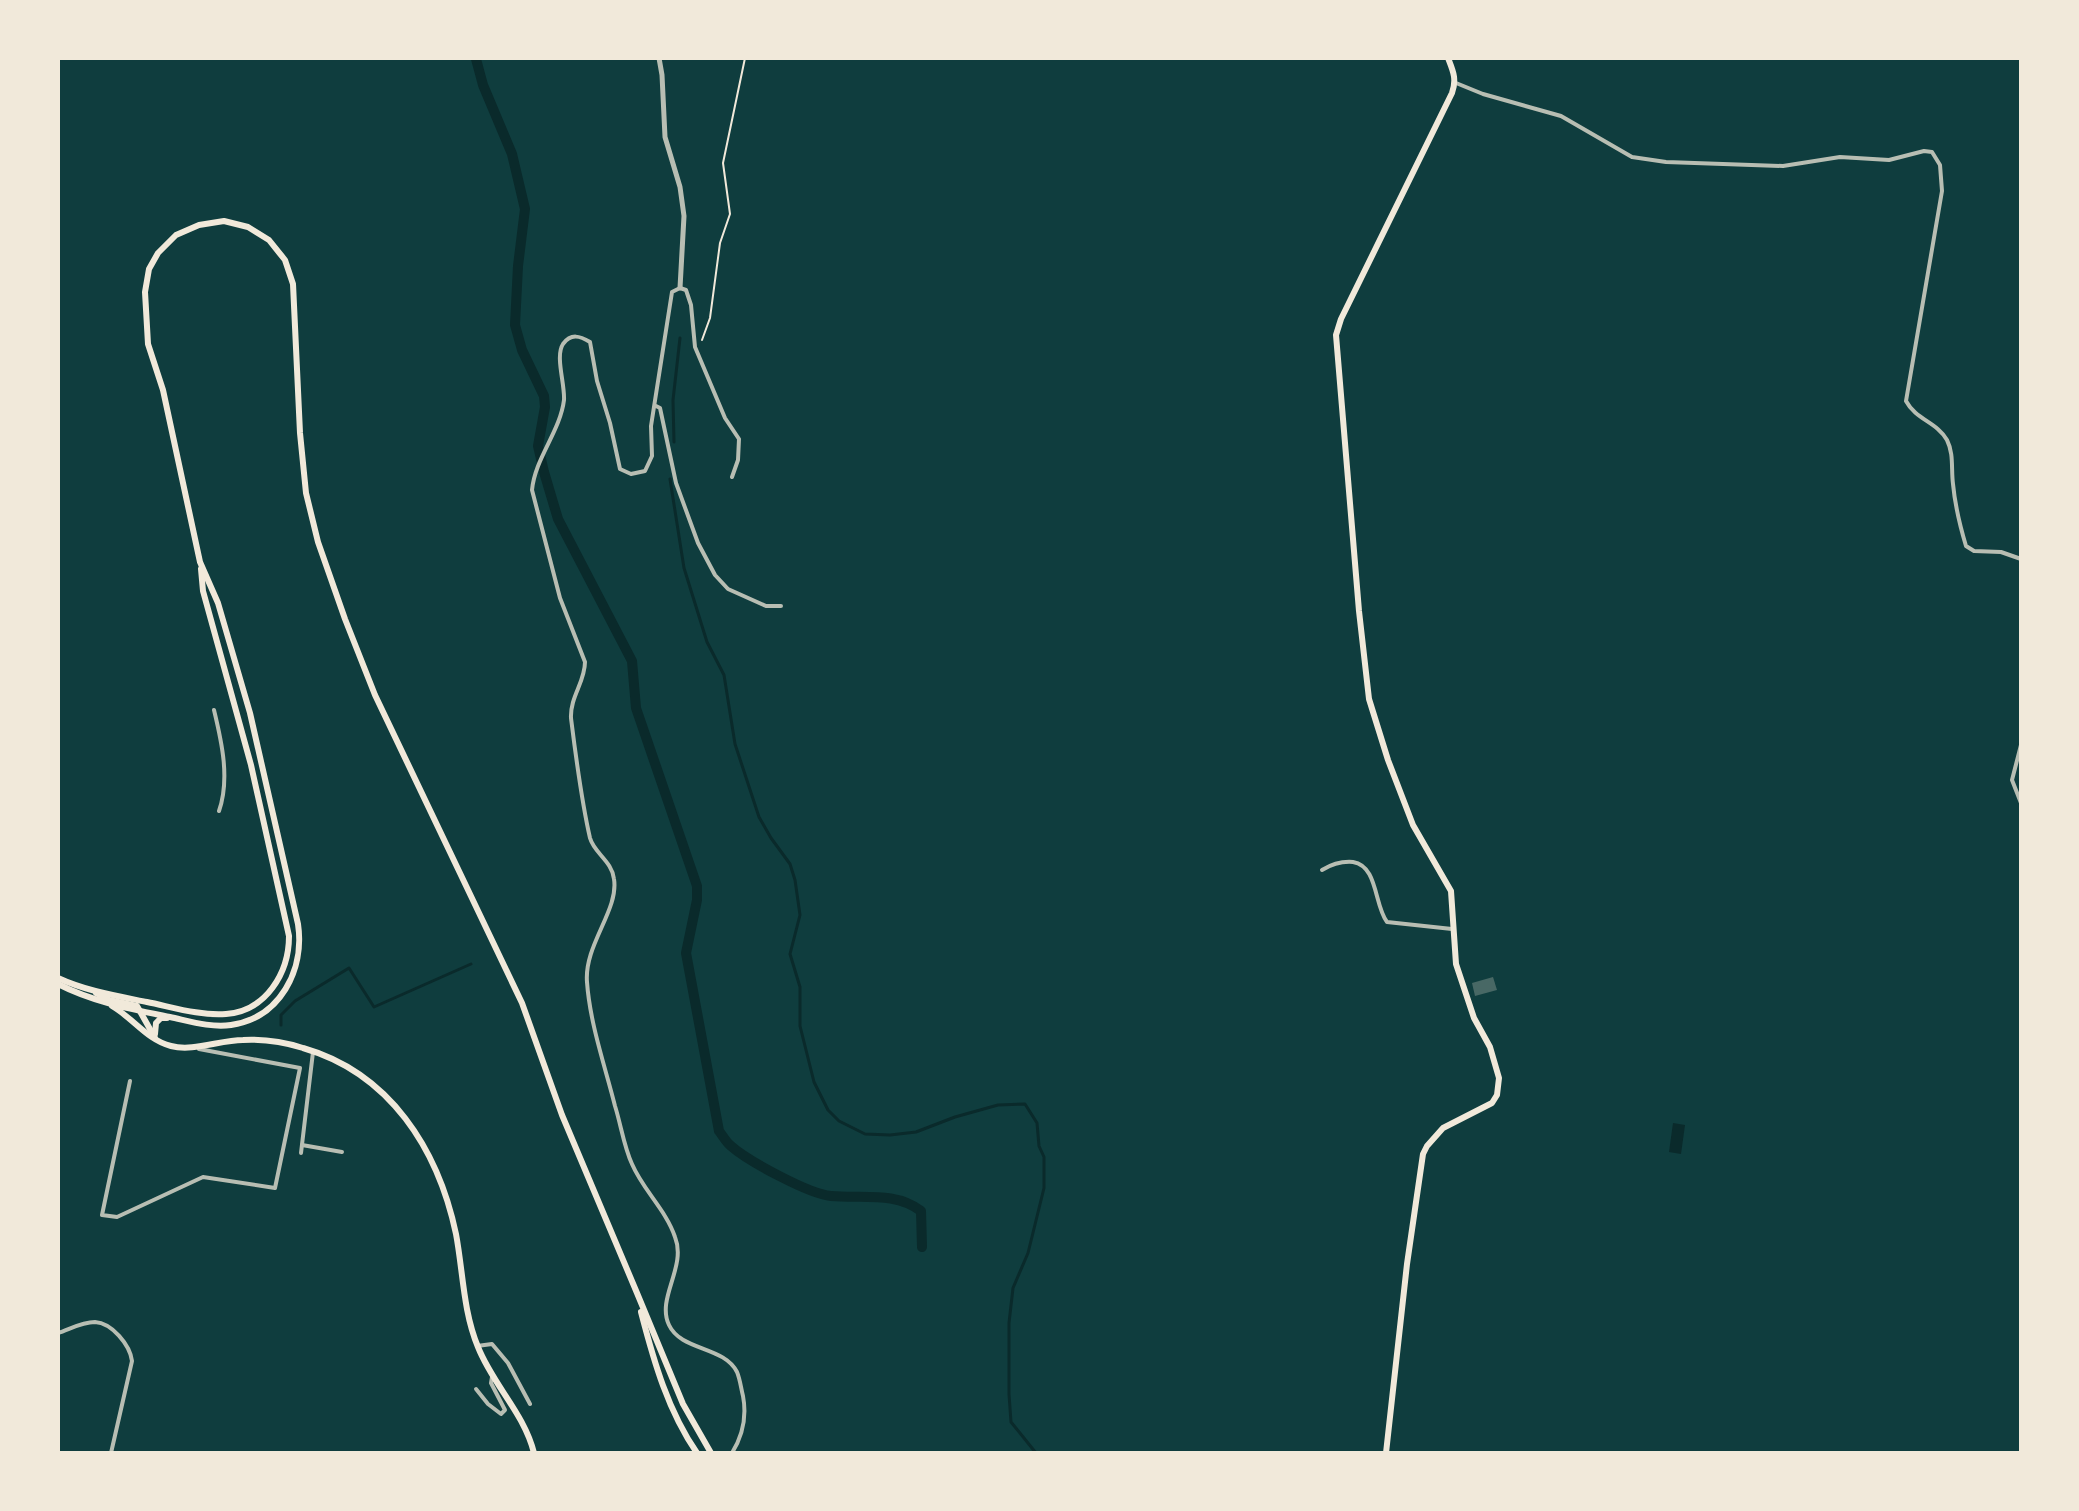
<svg xmlns="http://www.w3.org/2000/svg" width="2079" height="1511" viewBox="0 0 2079 1511" font-family="'Fira Sans Condensed',sans-serif">
	<style>
		.water { fill: #0a2a2b }
		.lines { fill: none; stroke-linecap: round; stroke-linejoin: round }
		.stream { stroke: #0a2a2b; stroke-width: 3 }
		.canal { stroke: #0a2a2b; stroke-width: 10 }
		.building { fill: #486865 }
		.path { stroke: #f1e9da; stroke-width: 2 }
		.minor { stroke: #b8beb3; stroke-width: 4 }
		.tertiary { stroke: #b8beb3; stroke-width: 5 }
		.secondary { stroke: #f1e9da; stroke-width: 6 }
		.primary { stroke: #f1e9da; stroke-width: 6 }
	</style>
	<rect width="100%" height="100%" fill="#0f3d3e"/>
	<path class="water" d="M1673 1123 1685 1125 1681 1154 1669 1152Z"/>
	<g class="lines">
		<g class="stream">
			<path d="M674 442 673 400 680 338"/>
			<path d="M670 479 684 568 707 642 724 675 735 744 759 817 771 838 790 864 795 880 800 915 790 954 800 987V1026L814 1082 828 1110 839 1121 865 1134 890 1135 916 1132 955 1117 998 1105 1025 1104 1037 1123 1039 1146 1044 1157V1188L1028 1253 1013 1288 1009 1323V1394L1011 1422 1036 1453"/>
			<path d="M281 1025V1015L295 1001 349 968 374 1007 471 964"/>
		</g>
		<path class="canal" d="M476 59 483 85 512 154 525 209 518 266 515 325 522 350 544 396 545 407 538 446 544 472 558 519 632 661 636 708 697 886V900L686 953 719 1131C723 1136 726 1142 731 1146 748 1161 809 1194 831 1196 862 1199 895 1191 921 1211L922 1247"/>
	</g>
	<path class="building" d="M1493 977 1497 990 1475 996 1472 983Z"/>
	<g class="lines">
		<path class="path" d="M702 340 710 318 720 243 730 214 723 163 745 58"/>
		<g class="minor">
			<path d="M1456 83 1483 94 1561 116 1632 157 1666 162 1783 166 1840 157 1889 160 1924 151 1932 152 1940 165 1942 191 1906 401C1916 420 1937 422 1947 440 1954 454 1951 469 1953 484 1955 505 1960 526 1966 546L1974 551 2001 552 2021 559"/>
			<path d="M656 406 660 408 676 483 698 543 715 575 728 589 766 606H781"/>
			<path d="M214 710C222 743 230 779 219 811"/>
			<path d="M2021 745 2012 780 2021 803"/>
			<path d="M1322 870C1332 864 1341 861 1353 862 1378 866 1374 905 1387 922L1452 929"/>
			<path d="M130 1081 102 1215 117 1217 203 1177 275 1188 300 1068 199 1049"/>
			<path d="M302 1145 342 1152"/>
			<path d="M301 1153 313 1052"/>
			<path d="M58 1333C70 1329 82 1322 95 1322 112 1323 130 1345 132 1361L111 1453"/>
			<path d="M477 1346 492 1344 508 1363 530 1404"/>
			<path d="M476 1389 488 1404 501 1414 505 1410 491 1383 492 1377"/>
			<path d="M732 1453C743 1435 747 1417 743 1396 741 1388 740 1379 737 1372 724 1346 681 1351 669 1325 656 1298 687 1267 675 1237 666 1210 643 1190 632 1164 624 1147 621 1125 615 1106 605 1066 590 1024 587 982 584 945 619 910 614 879 612 861 594 853 590 838 581 799 576 758 571 718 570 697 585 682 585 662L560 598 532 490C535 458 560 432 564 400 565 384 555 356 563 344 571 333 580 336 590 342L597 381 610 423 620 469 631 474 645 471 652 456 651 426 672 292 680 288 686 290 691 305 695 347 725 418 739 439 738 460 732 477"/>
		</g>
		<path class="tertiary" d="M659 58 662 75 665 137 680 187 684 216 680 288"/>
		<g class="secondary">
			<path d="M96 993 109 1000 137 1006 155 1038"/>
			<path d="M112 1006C133 1018 147 1040 171 1046 193 1052 220 1040 243 1040 262 1039 284 1042 303 1048 390 1073 438 1149 456 1234 463 1271 463 1311 478 1347 493 1385 524 1413 534 1453"/>
			<path d="M155 1034 156 1023 161 1018H167"/>
			<path d="M1386 1453 1407 1264 1423 1154 1427 1146 1443 1128 1492 1103 1497 1095 1499 1078 1490 1047 1474 1018 1456 964 1451 891 1413 825 1388 760 1369 699 1359 611 1336 335 1341 319 1452 93C1457 79 1453 71 1448 58"/>
		</g>
		<g class="primary">
			<path d="M58 978C86 991 117 996 147 1002 172 1007 200 1016 226 1014 266 1011 289 973 289 936L251 765 203 591 201 569"/>
			<path d="M58 984C93 1002 131 1009 170 1017 189 1021 211 1028 231 1025 280 1018 305 970 298 924L250 713 218 603 200 562 163 390 148 344 145 292 149 269 158 253 176 235 199 225 224 221 248 227 269 240 285 260 293 284 300 433 306 493 318 542 345 619 375 695 522 1003 562 1115 637 1293 683 1404 711 1453"/>
			<path d="M641 1312C654 1362 668 1411 697 1453"/>
		</g>
	</g>
	<rect width="2079" height="1511" fill="none" stroke="#f1e9da" stroke-width="120"/>
</svg>
